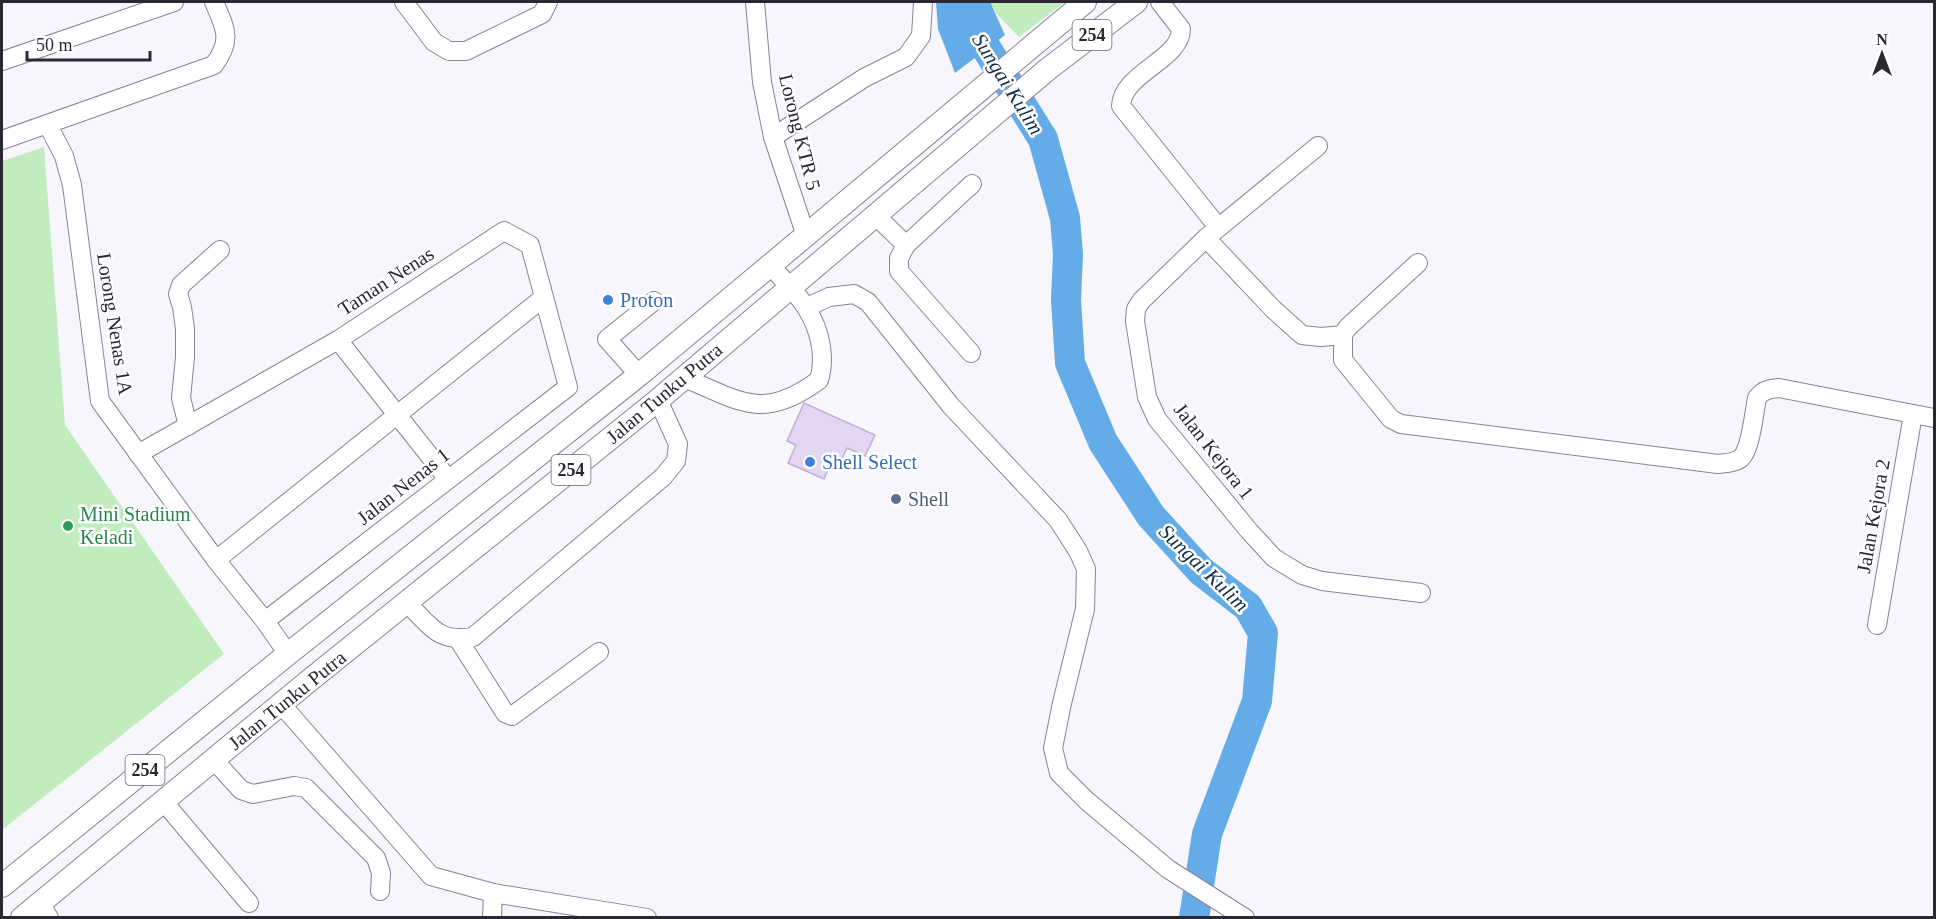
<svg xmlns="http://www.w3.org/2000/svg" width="1936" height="919" viewBox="0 0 1936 919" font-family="'Times New Roman',serif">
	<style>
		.green { fill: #c0ecbe }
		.water { fill: #64ace7 }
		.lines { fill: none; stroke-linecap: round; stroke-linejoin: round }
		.river { stroke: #64ace7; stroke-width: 30 }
		.building { fill: #e4d6f3; stroke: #c0b1ce; stroke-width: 1.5 }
		.minor-casing { stroke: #8a819c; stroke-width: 20 }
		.major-casing { stroke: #8a819c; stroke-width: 24 }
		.minor { stroke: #fff; stroke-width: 18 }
		.major { stroke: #fff; stroke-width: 22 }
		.shop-dot { fill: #3f7fe0; stroke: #fff; stroke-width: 2 }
		.service-dot { fill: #5c6f8a; stroke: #fff; stroke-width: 2 }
		.leisure-dot { fill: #2e9e5b; stroke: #fff; stroke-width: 2 }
		.labels { text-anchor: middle; stroke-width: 5; stroke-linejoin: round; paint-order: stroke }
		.shield { fill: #fff; stroke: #6b6870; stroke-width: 1.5 }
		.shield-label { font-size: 18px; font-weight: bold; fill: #2c2833 }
		.street-label { font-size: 20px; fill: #2c2833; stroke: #fff }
		.shop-label { font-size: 20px; fill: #366cbe; stroke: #fff; text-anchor: start }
		.service-label { font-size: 20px; fill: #4e5e75; stroke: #fff; text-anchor: start }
		.leisure-label { font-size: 20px; fill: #27864d; stroke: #fff; text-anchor: start }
		.water-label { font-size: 21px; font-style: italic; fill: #102f48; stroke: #fff }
	</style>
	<rect width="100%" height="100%" fill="#f8f6fd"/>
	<g class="green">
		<path d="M988 2H1065L1019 37 990 7Z"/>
		<path d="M44 147 65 425 224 654 2 830V161Z"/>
	</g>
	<path class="water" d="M936 2H990L1005 35 955 73 938 29Z"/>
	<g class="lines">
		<path class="river" d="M961 2 963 11 1043 139 1065 218 1068 254 1066 300 1070 363 1103 442 1151 516 1201 571 1248 607 1263 633 1257 701 1207 834 1194 918"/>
	</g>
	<path class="building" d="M804 403 875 435 865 456 847 448 839 465 832 461 824 479 788 463 796 445 787 441Z"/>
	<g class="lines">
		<g class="minor-casing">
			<g id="minor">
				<path d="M404 2 434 42 449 51H466L542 14 548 2"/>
				<path d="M755 2 762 82 773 137 806 236"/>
				<path d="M1160 2 1181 29C1181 60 1122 73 1121 106L1218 227"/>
				<path d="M2 61 174 2"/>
				<path d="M48 125 64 156 72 185 100 401 216 560 265 621 288 654"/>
				<path d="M773 137 864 78 906 57 921 36 923 2"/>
				<path d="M2 140 214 65C233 39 225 28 214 2"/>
				<path d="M1318 146 1206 238 1141 301 1136 309 1135 321 1147 397 1157 419 1250 532 1274 558 1302 575 1322 581 1421 593"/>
				<path d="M875 215 906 245 899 258V271L971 353"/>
				<path d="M1206 238 1273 309 1302 335 1321 337 1343 335"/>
				<path d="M906 245 972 184"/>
				<path d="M1418 263 1347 328 1343 335V360L1391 419 1401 424 1718 464C1726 463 1735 463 1741 458 1751 449 1754 412 1757 398 1763 390 1769 389 1779 388L1934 418"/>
				<path d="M807 307 829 297 854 294 868 302 951 406 1058 520 1078 551 1086 569 1085 609 1062 703 1053 748 1059 773 1087 801 1168 869 1245 918"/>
				<path d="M338 340 448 479"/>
				<path d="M639 375 607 339 654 301"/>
				<path d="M685 378C741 402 764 421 819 380 826 357 820 330 807 309 799 295 782 279 771 266"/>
				<path d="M188 426 181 398 185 357V329L182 307 178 294 181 285 220 250"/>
				<path d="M138 454 338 340 504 231 530 245 568 387 265 621"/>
				<path d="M216 560 543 298"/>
				<path d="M407 603C430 625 437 643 473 637L663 477 676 461 678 444 658 400"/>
				<path d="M1877 625 1913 414"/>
				<path d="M458 639 505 713 512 716 599 652"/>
				<path d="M281 704 431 876 493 893 647 918"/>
				<path d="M214 760 241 790 253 794 294 786 306 788 376 858 381 873 380 891"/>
				<path d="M163 801 249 903"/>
				<path d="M40 903 49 918"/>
				<path d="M492 918 493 893"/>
			</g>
		</g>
		<g class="major-casing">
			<g id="major">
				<path d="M2 886 288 654 639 375 1085 2"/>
				<path d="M22 918 310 680 658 400 1048 69 1136 2"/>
			</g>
		</g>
		<use href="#minor" class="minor"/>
		<use href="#major" class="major"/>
	</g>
	<g class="shop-dot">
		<circle cx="608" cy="300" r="6"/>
		<circle cx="810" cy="462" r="6"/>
	</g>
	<circle class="service-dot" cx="896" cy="499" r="6"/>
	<circle class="leisure-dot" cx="68" cy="526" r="6"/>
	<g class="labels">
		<g class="shield">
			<rect x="1072.5" y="20" width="39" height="30" rx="4.5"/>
			<rect x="551.5" y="455" width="39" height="30" rx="4.5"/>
			<rect x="125.5" y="755" width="39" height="30" rx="4.5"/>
		</g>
		<g class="shield-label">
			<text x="1092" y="41">254</text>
			<text x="571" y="476">254</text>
			<text x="145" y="776">254</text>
		</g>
		<g class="street-label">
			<text transform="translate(800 132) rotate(76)" y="7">Lorong KTR 5</text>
			<text transform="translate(386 281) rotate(-33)" y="7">Taman Nenas</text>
			<text transform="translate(115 324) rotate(81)" y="7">Lorong Nenas 1A</text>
			<text transform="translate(664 393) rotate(-40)" y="7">Jalan Tunku Putra</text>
			<text transform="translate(1214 451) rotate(52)" y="7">Jalan Kejora 1</text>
			<text transform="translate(403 486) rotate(-38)" y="7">Jalan Nenas 1</text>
			<text transform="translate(1873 516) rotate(-80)" y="7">Jalan Kejora 2</text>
			<text transform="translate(287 700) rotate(-39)" y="7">Jalan Tunku Putra</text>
		</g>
		<g class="shop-label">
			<text x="620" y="307">Proton</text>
			<text x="822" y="469">Shell Select</text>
		</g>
		<g class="service-label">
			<text x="908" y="506">Shell</text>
		</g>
		<g class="leisure-label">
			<text x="80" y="521">Mini Stadium<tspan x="80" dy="23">Keladi</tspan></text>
		</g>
		<g class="water-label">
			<text transform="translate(1008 84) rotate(58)" y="7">Sungai Kulim</text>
			<text transform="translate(1204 568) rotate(44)" y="7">Sungai Kulim</text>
		</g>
	</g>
	<rect width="1936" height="919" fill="none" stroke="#2c2833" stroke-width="6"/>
	<g transform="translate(1882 54)" stroke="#ffffff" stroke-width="4.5" paint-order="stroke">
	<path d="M0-4.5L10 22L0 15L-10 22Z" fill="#2c2833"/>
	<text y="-9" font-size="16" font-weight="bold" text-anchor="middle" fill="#2c2833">N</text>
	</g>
	<path d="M27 51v9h123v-9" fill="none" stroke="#2c2833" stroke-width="3"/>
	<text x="36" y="51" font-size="18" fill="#2c2833" stroke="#ffffff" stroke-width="4.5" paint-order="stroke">50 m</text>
</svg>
